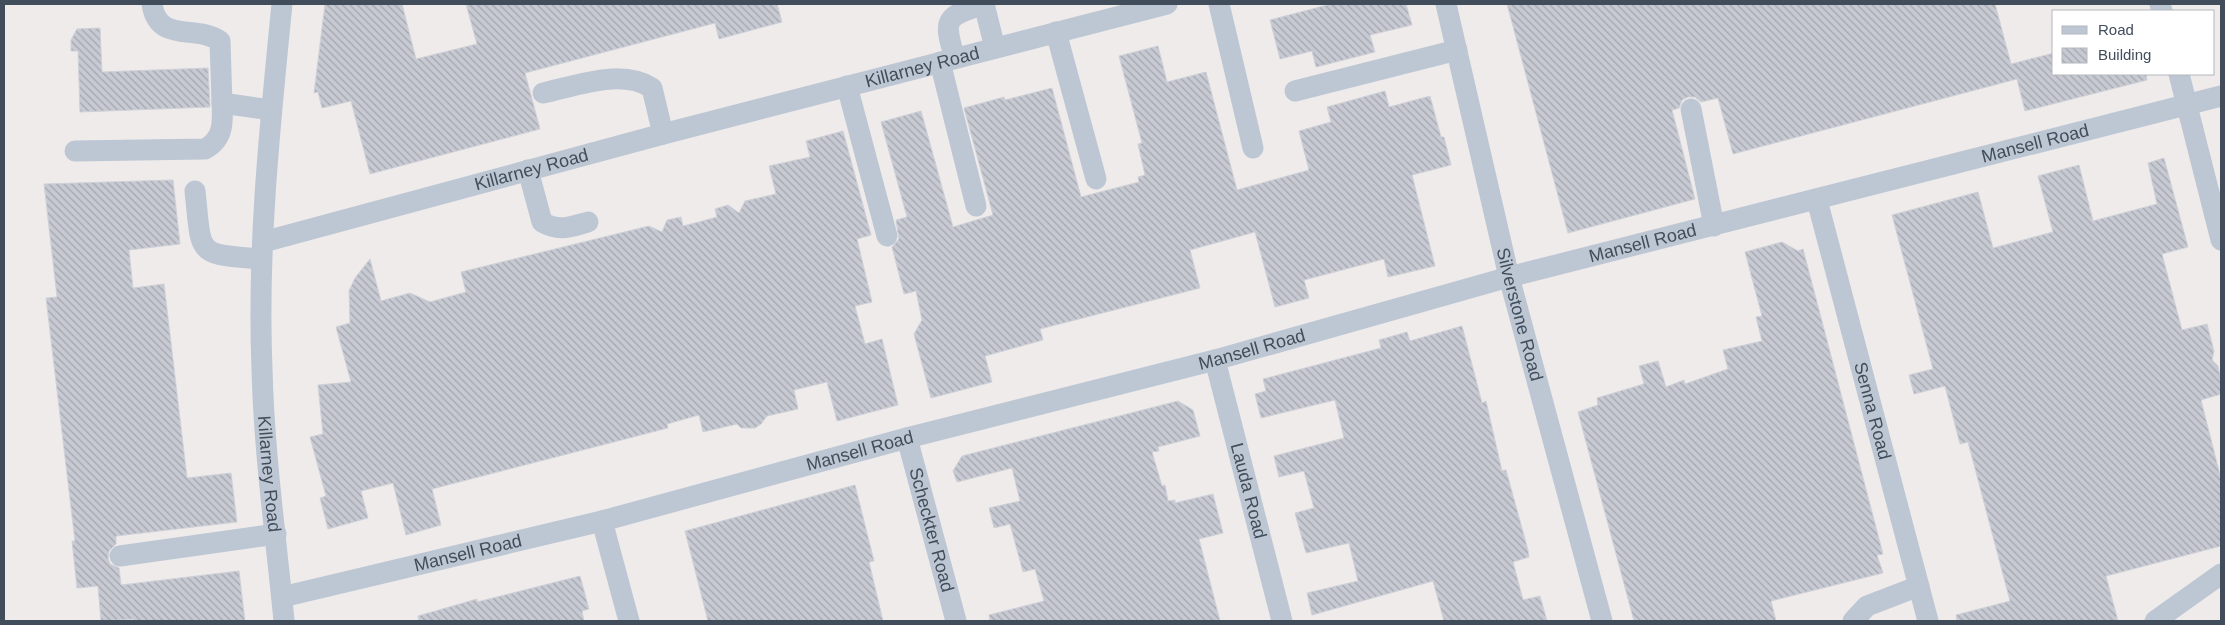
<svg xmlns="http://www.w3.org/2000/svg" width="2225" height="625" viewBox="0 0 2225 625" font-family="Helvetica,sans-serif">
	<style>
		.building { fill: url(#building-back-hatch); stroke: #cfd1d8 }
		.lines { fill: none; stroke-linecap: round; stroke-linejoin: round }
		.minor { stroke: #bdc7d3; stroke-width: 21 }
		.labels { text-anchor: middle; stroke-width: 4.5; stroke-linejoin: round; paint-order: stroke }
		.street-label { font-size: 18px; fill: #424d5b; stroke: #fff }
	</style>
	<defs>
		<pattern id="building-back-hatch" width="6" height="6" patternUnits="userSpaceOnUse" patternTransform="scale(1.25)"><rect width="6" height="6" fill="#c7cad2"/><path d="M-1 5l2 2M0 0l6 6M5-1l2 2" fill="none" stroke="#a3a6ad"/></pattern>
	</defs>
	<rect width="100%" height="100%" fill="#efebeb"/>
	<g class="building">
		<path d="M325 4H402L416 59 477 44 466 4H777L782 22 719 39 715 23 525 73 540 129 370 174 351 101 322 108 318 92 314 93Z"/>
		<path d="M1331 4H1406L1412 25 1370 35 1375 52 1316 67 1312 51 1280 59 1270 20Z"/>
		<path d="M1507 4H1995L2011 64 2054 53V74H2146L2147 80 2025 111 2017 79 1733 154 1718 98 1701 102 1695 97H1688L1682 100 1679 108 1672 110 1695 199 1568 233Z"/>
		<path d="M100 28 102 72 208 68 210 107 80 112 78 51H71V40L77 29Z"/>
		<path d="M1158 46 1167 82 1206 72 1237 190 1309 170 1299 131 1331 122 1327 107 1385 91 1389 107 1430 96 1441 137H1444L1451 165 1412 175 1435 266 1388 277 1384 259 1304 280 1309 298 1275 307 1255 232 1190 250 1200 288 1040 329 1043 340 985 356 992 382 931 398 914 334 922 320 916 291 904 294 892 247 899 239 896 220 907 217 881 122 921 111 953 227 993 215 964 108 1004 97 1005 100 1052 88 1081 197 1139 182 1138 177 1145 175 1138 144 1142 143 1119 56Z"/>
		<path d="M843 131 871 235 857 239 872 302 855 306 865 344 882 339 898 405 837 421 827 382 794 390 798 409 767 416 761 424 755 428H741L737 424 703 432 699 415 667 424 668 428 432 489 441 525 406 535 393 483 361 491 368 518 328 529 320 498 326 496 310 437 323 434 318 385 351 382 336 327 350 323 349 291 355 278 370 259 381 301 410 293 430 302 466 292 461 272 649 226 662 232 667 220 681 217 683 226 699 222 717 217 715 209 728 205 739 213 745 201 776 194 769 166 810 157 806 141Z"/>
		<path d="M2164 158 2188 247 2162 254 2182 330 2207 324 2214 351 2212 360 2218 366 2221 380V394L2201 400 2221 479V546L2106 576 2118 621H1957L1956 615 2010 601 1968 442 1960 444 1945 386 1914 394 1909 375 1933 369 1892 215 1978 192 1993 248 2053 232 2038 176 2079 165 2093 221 2157 204 2148 163Z"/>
		<path d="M173 180 180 244 129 250 133 288 164 284 187 478 231 473 237 522 116 536V544L109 551 108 558 110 564 119 568 121 585 239 571 245 621H134L133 619 101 621 98 586 77 588 72 541H75L46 298 57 297 44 184Z"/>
		<path d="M1782 242 1798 251 1803 249 1883 554 1877 555 1883 573 1771 601 1776 621H1634L1578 412 1598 405 1597 398 1644 384 1639 366 1658 361 1666 387 1684 380 1685 384 1728 369 1723 350 1762 341 1756 317 1762 316 1745 252Z"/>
		<path d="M1462 326 1482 403 1486 401 1502 471 1506 470 1528 550 1529 557 1513 562 1523 600 1540 596 1547 621H1444L1433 581 1312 615 1307 593 1358 581 1349 543 1306 553 1295 513 1314 508 1304 471 1279 477 1274 456 1344 438 1335 400 1261 418 1255 394 1266 391 1263 379 1381 348 1379 340 1407 332 1410 341Z"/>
		<path d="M1178 401 1193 410 1200 436 1158 447 1159 451 1152 452 1162 486 1165 485 1168 501 1175 500V503L1213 494 1223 533 1199 539 1220 621H990L989 615 1044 601 1035 569 1023 572 1010 524 994 528 989 508 1020 501 1012 468 957 482 953 471 962 456Z"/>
		<path d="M855 485 874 561 869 562 883 621H708L685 531Z"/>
		<path d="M580 576 589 609 582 611 584 621H419L418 616 477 599V602Z"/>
	</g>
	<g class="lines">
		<g class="minor">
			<path d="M152 4C158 44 196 24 220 41L222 103 271 110"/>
			<path id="s1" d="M282 4C270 125 257 247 262 369 264 453 276 537 284 621"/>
			<path d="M984 4 995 48"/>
			<path d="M1219 4 1253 148"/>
			<path id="s2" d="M1446 4 1509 277 1602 621"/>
			<path d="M2160 4 2162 11"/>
			<path d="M1056 32 1096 179"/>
			<path d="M955 58C942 18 946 16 985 4"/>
			<path d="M940 62 976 206"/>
			<path d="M2179 74 2221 240"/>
			<path d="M847 86 887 236"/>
			<path d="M1295 91 1457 50"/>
			<path d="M543 93C576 86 621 68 652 88L663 134"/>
			<path d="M1691 109 1714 226"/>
			<path d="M75 151 205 149C224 139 223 121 222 103"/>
			<path d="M528 170 542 222C559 232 570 227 588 222"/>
			<path d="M195 191C202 255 194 254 261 259"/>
			<path id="s3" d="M1817 200 1928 621"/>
			<path id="s4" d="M263 242 663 134 1167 4"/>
			<path id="s5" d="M1215 360 1282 621"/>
			<path id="s6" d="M907 438 956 621"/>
			<path d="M602 521 629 621"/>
			<path d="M120 556 276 534"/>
			<path id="s7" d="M282 597 602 521 907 438 1215 360 1509 277 2221 96"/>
			<path d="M1853 621 1867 606 1919 586"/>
			<path d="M2155 621 2221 574"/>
		</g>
	</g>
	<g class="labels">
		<g class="street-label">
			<text dy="6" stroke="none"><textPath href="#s4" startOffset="682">Killarney Road</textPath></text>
			<text dy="6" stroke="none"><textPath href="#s7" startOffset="1811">Mansell Road</textPath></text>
			<text dy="6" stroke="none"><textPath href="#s4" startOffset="278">Killarney Road</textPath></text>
			<text dy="6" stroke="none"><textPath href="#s7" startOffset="1406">Mansell Road</textPath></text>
			<text dy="6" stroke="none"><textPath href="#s2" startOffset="319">Silverstone Road</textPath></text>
			<text dy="6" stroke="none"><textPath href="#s7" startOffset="1001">Mansell Road</textPath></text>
			<text dy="6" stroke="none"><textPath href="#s3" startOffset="218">Senna Road</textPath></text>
			<text dy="6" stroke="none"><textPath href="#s7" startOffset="596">Mansell Road</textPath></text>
			<text dy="6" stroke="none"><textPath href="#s1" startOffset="471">Killarney Road</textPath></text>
			<text dy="6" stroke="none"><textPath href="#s5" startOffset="135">Lauda Road</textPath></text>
			<text dy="6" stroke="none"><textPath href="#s6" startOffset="95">Scheckter Road</textPath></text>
			<text dy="6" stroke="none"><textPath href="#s7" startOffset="191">Mansell Road</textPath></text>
		</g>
	</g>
	<rect width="2225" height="625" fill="none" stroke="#424d5b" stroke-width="10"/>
	<rect x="2052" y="10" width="162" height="65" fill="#ffffff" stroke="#b3b8bd"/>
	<rect x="2062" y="26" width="25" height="8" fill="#bdc7d3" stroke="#b3b8bd"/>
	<text x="2098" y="35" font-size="15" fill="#424d5b">Road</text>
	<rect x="2062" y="48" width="25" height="15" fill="url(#building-back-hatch)" stroke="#b3b8bd"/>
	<text x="2098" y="60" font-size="15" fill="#424d5b">Building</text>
</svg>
